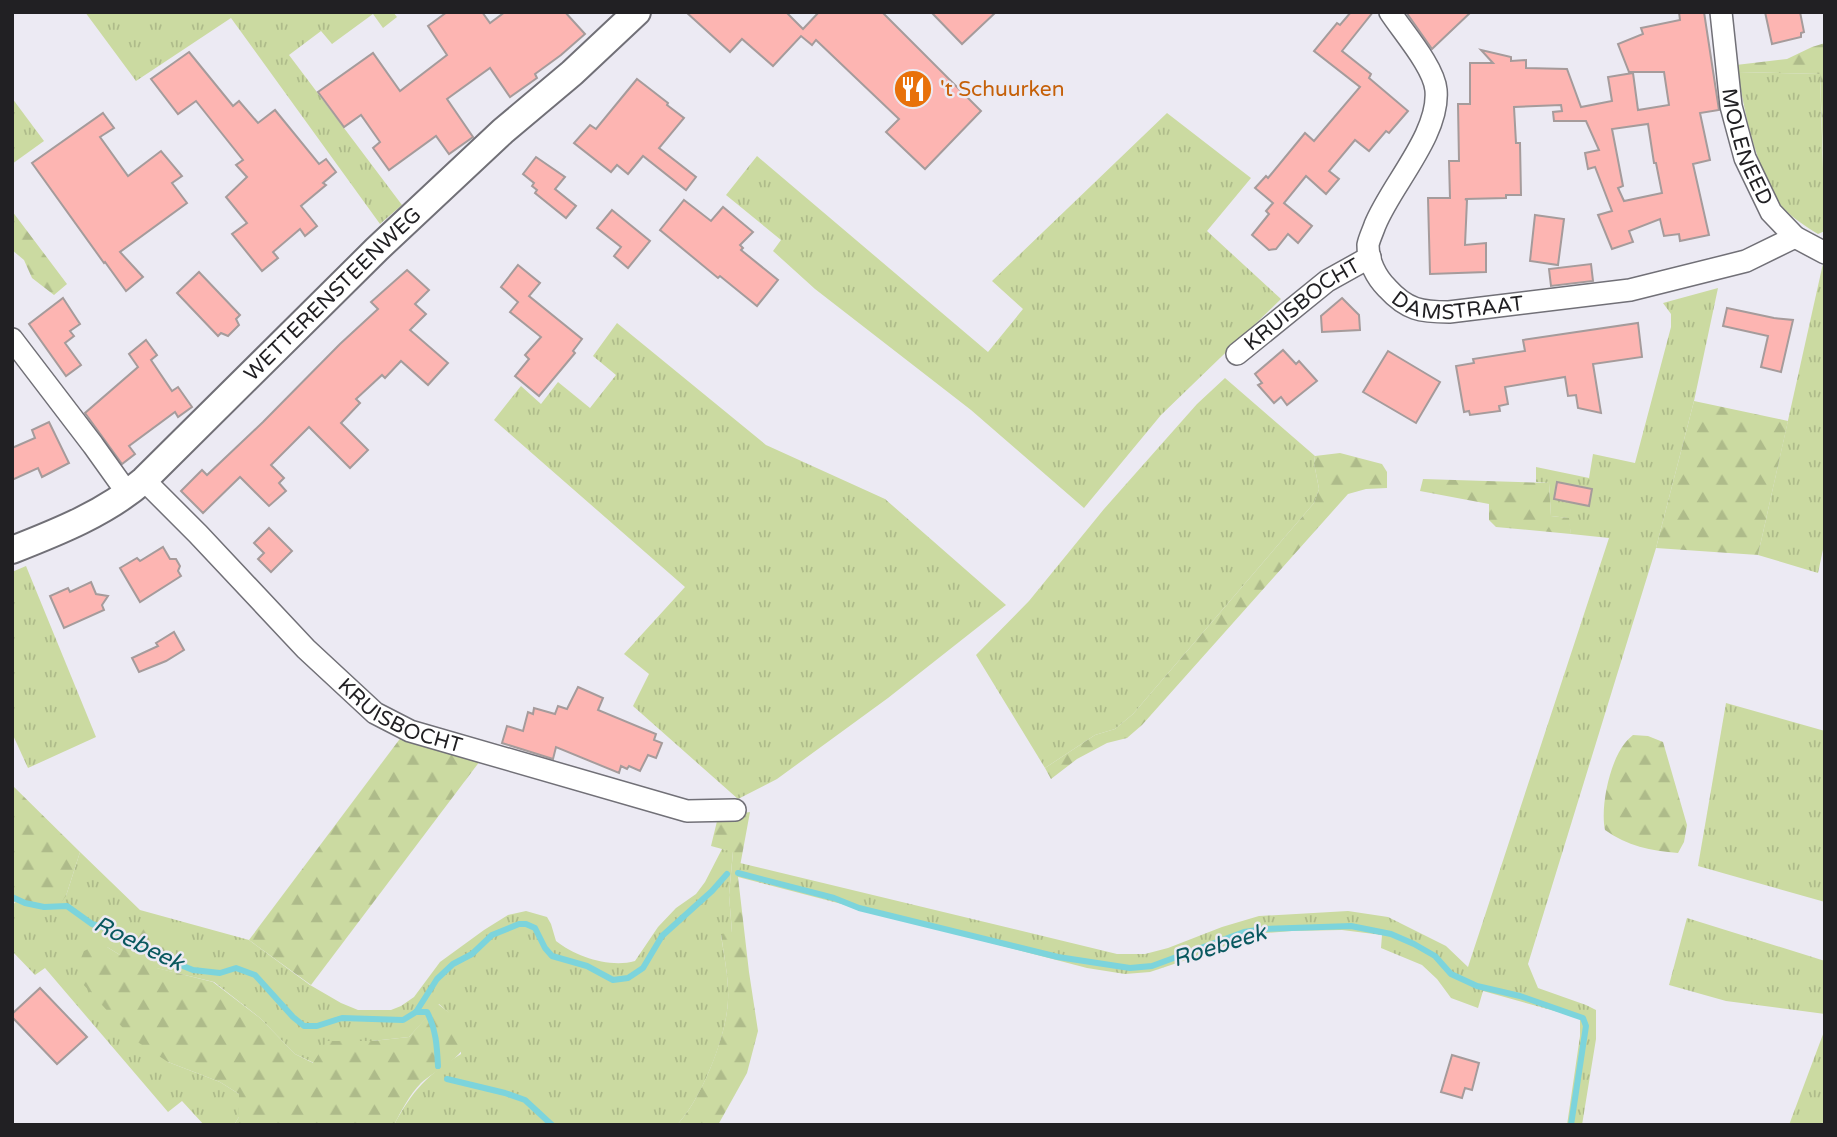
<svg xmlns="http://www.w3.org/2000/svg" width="1837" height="1137" viewBox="0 0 1837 1137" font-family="'Varela Round',sans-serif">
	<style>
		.grass { fill: url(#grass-tufts) }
		.forest { fill: url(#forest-firs) }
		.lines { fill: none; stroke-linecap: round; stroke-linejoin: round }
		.stream { stroke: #7cd4dc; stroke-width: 6 }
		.building { fill: #fdb5b2; stroke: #a59b9b; stroke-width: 2; fill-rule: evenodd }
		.minor-casing { stroke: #717077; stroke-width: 24 }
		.tertiary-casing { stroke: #717077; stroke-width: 30 }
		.minor { stroke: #fff; stroke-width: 21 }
		.tertiary { stroke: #fff; stroke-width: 26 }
		.labels { text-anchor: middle; stroke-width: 5; stroke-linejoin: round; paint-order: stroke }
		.food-label { font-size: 21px; fill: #c56008; stroke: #eceaf3; text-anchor: start }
		.street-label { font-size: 21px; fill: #212023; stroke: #eceaf3 }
		.water-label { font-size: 23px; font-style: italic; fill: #09585f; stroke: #eceaf3 }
	</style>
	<defs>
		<pattern id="grass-tufts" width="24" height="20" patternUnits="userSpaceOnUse" patternTransform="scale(1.75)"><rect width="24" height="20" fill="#cbdaa1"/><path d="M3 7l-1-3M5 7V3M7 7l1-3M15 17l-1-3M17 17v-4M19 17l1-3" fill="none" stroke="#aebb8a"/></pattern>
		<pattern id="forest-firs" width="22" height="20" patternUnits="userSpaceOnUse" patternTransform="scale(1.75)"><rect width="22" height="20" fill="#cbdaa1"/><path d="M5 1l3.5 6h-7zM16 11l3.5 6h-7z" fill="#aebb8a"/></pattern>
	</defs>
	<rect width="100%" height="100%" fill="#eceaf3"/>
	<g class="grass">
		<path d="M85 12H393L397 17 383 28 373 14 332 44 321 31 289 55 402 205 380 224 231 18 136 81Z"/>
		<path d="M1738 72 1820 74 1825 231 1818 234C1803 225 1786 214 1776 199 1769 190 1766 179 1762 169 1750 137 1743 105 1738 72Z"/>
		<path d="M12 98 44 141 12 164Z"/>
		<path d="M1167 113 1251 178 1207 231 1281 299 1161 415 1084 508 971 410 815 289 773 251 781 240 726 195 757 156 988 352 1023 309 992 281Z"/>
		<path d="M1824 259 1825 540 1818 573 1758 555Z"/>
		<path d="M1718 288 1694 401 1656 548 1528 964 1538 988 1586 1005 1596 1010V1039L1582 1125H1567L1580 1036V1018L1483 991 1478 1008 1451 998 1437 979 1422 965 1381 948 1382 935 1342 930 1292 931 1254 934 1210 952 1150 972 1125 974 1087 968 738 877 740 863 1117 954H1145L1168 948 1222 927 1259 916 1348 911 1388 917 1446 946 1468 967 1609 538 1571 534 1568 518 1551 516 1549 483 1536 482V467L1589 478 1593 454 1635 463 1671 327V314L1663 303Z"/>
		<path d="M617 323 766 445 885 499 1006 605 888 698 777 779 738 799 633 706 649 674 624 654 685 587 494 420 521 386 541 404 558 382 590 408 616 375 593 356Z"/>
		<path d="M1225 378 1315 456 1314 463 1319 489 1314 503 1133 714 1115 729 1095 735 1045 768 976 655 1029 601 1104 509 1197 404Z"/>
		<path d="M26 566 96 737 28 768 12 733V572Z"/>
		<path d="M1726 703 1825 731V902L1698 866Z"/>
		<path d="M722 849 733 851 729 895 732 933 721 935C724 956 729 979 728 1000 727 1036 701 1100 677 1125H394C412 1091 428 1074 461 1054V1024L439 1004 409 1037 372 1041 314 1063 295 1054 260 1018 214 982 156 968 177 946 120 955 107 947 168 1062 220 1082 239 1094V1117L234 1125H204L182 1101 168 1112 45 968 35 975 12 951V906L19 898 66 896 80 852 140 910 249 940 310 985 341 1003 358 1010H391L401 1006 414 997 440 962 484 930 508 915 526 911 547 917 551 924 556 941C576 957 610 968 635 961L658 927 676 908 696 894 705 882Z"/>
		<path d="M1687 918 1825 961V1014L1726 1001 1669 985Z"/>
		<path d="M1825 1029V1125H1789Z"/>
	</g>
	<g class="forest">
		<path d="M1825 43V208L1820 74 1738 72 1736 65 1787 59 1812 47Z"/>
		<path d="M12 211 67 284 54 295 32 278 24 260 12 250Z"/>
		<path d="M1694 401 1788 421 1758 555 1656 548Z"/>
		<path d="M1340 453 1382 464 1387 472V488L1366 489 1348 494 1142 725 1127 738 1107 743 1077 759 1051 779 1045 768 1095 735 1115 729 1133 714 1314 503 1319 489 1314 463 1315 456Z"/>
		<path d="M1423 479 1549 483 1551 516 1569 518 1571 534 1496 527 1489 520V504L1420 491Z"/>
		<path d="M1633 735 1648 736 1663 742 1687 825 1684 842 1678 853C1651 851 1627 846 1605 830 1600 807 1610 761 1625 743 1627 740 1630 738 1633 735Z"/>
		<path d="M402 736 480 761 311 985 249 940Z"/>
		<path d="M12 785 80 852 66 896 56 909 26 902 19 898 12 904Z"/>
		<path d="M750 812 738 877 749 972 758 1031 747 1073 718 1125H677C701 1100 727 1035 728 1000 729 979 724 956 721 934L732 932 729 895 733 852 711 846 718 817Z"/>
		<path d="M143 924 156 927 178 946 157 968 213 982 260 1018 295 1054 313 1063 327 1041H372L409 1037 438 1004C445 1010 454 1015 460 1022 484 1050 437 1068 421 1083 410 1094 401 1111 394 1125H234L239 1117V1094L220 1082 168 1062 133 1039 82 983 79 963 84 951 96 945 107 947 120 955 134 925Z"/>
	</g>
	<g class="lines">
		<g class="stream">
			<path d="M738 873 834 898 859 908 1058 957 1130 968 1152 966 1244 932 1264 929 1351 926 1391 934 1414 944 1435 956 1451 974 1477 986 1520 996 1583 1018 1586 1026 1571 1125"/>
			<path d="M12 897 25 903 44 907 67 906 92 924 119 932 141 949 193 970 220 973 236 968 255 975 293 1017 304 1026H317L342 1018 403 1020 416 1012 437 979 453 964 472 954 492 935 519 924H526L535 928 545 948 552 956 587 966 613 980 628 978 643 968 662 936 712 891 727 874"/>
			<path d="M416 1012H427C436 1029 437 1046 438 1066"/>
			<path d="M447 1079 505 1093 525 1100 552 1125"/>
		</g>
	</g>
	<g class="building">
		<path d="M447 12H482L490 23 505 12H565L585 34 561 55 535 74 537 78 510 97 490 68 447 99 473 137 449 154 436 136 389 170 373 148 380 142 361 115 344 127 318 92 373 53 400 91 447 55 428 26Z"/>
		<path d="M686 12H786L803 29 819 12H882L981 111 925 169 886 132 899 119 816 40 812 45 801 36 773 66 742 39 730 52Z"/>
		<path d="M931 12H996L962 44Z"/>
		<path d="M1351 12H1373L1342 51 1371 74 1369 78 1408 111 1389 133 1386 131 1369 151 1355 140 1329 171 1339 179 1326 194 1306 176 1284 203 1312 226 1298 243 1288 234 1276 249 1269 250 1252 235 1269 214 1266 211 1273 203 1255 188 1266 176 1268 178 1305 133 1314 141 1360 87 1314 51 1337 23 1340 25Z"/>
		<path d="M1406 12H1471L1432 49Z"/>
		<path d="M1679 12H1704L1719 110 1700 113 1710 160 1693 164 1709 235 1680 241 1679 234 1664 236 1660 219 1629 231 1633 242 1612 249 1598 215 1612 211 1595 167 1588 169 1585 153 1599 150 1586 121H1554L1553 112 1562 111 1561 105 1514 107 1516 143H1520L1521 195H1506V198L1465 199 1467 200 1465 245 1486 243V272L1430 274 1428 198H1450L1449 161H1459L1458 104H1470V63H1493L1481 50 1511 57V61L1526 60V68L1567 69 1581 107 1612 101 1608 77 1633 73 1638 110 1669 105 1664 72H1629L1618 44 1643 34 1641 28 1680 20ZM1648 124 1654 163H1656L1662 193 1624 201 1618 188 1623 186 1612 129Z"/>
		<path d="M1765 12H1800L1804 32 1801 33V37L1772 44Z"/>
		<path d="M189 52 233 106 239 101 258 123 275 110 319 164 326 159 336 172 323 183 326 185 301 206 317 226 305 236 300 229 273 252 278 258 262 271 232 234 247 223 226 197 247 177 236 165 243 160 196 101 178 114 151 79Z"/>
		<path d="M637 79 668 103 667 105 684 118 659 148 696 177 686 190 643 156 628 174 617 165 611 172 574 143 590 125 596 129Z"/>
		<path d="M103 113 114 128 100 137 128 176 161 151 182 176 172 183 187 203 120 252 143 277 126 291 105 262 104 263 32 163Z"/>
		<path d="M536 157 565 177 555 189 576 206 566 218 535 193 537 190 532 186 534 183 523 174Z"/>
		<path d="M684 200 711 221 723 207 753 232 740 245 743 248 741 250 778 280 757 306 720 276 718 278 660 230Z"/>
		<path d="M612 210 650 241 628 268 614 256 621 247 597 228Z"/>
		<path d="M1535 215 1564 219 1558 265 1530 261Z"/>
		<path d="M1591 264 1593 281 1551 286 1549 269Z"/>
		<path d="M518 265 540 283 529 296 582 339 573 351 575 353 539 396 515 376 529 359 525 355 541 337 510 312 518 302 501 287Z"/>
		<path d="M407 270 429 290 415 304 426 314 410 330 448 363 428 385 401 361 385 378 382 375 356 399 360 403 341 423 368 450 350 468 309 427 271 465 284 478 279 483 286 491 269 506 240 477 203 513 181 491 202 470 207 475 263 422 340 344 378 309 371 302Z"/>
		<path d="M199 272 240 315 236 319 239 325 228 336 221 333 218 336 177 293Z"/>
		<path d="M63 298 80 324 70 331 74 336 65 343 81 365 66 376 29 324Z"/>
		<path d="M1342 298 1359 315 1360 330 1322 332 1321 316Z"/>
		<path d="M1727 308 1774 318 1793 320 1781 372 1761 367 1768 336 1723 326Z"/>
		<path d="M1638 323 1642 357 1593 364 1601 413 1578 408 1576 395 1568 396 1565 377 1505 387 1508 404 1499 406 1500 411 1470 415 1469 411 1464 412 1456 366 1474 363 1473 359 1525 351 1523 340Z"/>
		<path d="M146 340 157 355 151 360 172 391 178 387 192 407 178 417 175 412 129 446 135 454 122 464 85 413 138 367 129 354Z"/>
		<path d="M1283 350 1296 364 1299 361 1317 381 1287 405 1281 397 1274 403 1258 385 1262 383 1255 374Z"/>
		<path d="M1388 351 1440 382 1416 423 1363 392Z"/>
		<path d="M49 422 69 463 42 477 38 468 12 480V448L35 438 32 430Z"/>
		<path d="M1557 482 1592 489 1589 506 1554 499Z"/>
		<path d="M269 528 292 551 271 572 258 559 264 553 254 543Z"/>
		<path d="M163 547 170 559H176L180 566 178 571 181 576 140 602 120 568 137 558 140 561Z"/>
		<path d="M91 582 96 594 108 596 102 605 104 610 64 628 50 596 68 588 70 592Z"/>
		<path d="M174 632 184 650 166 661 139 672 132 658 158 646 156 643Z"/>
		<path d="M578 687 603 698 598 710 656 734 654 740 662 743 656 758 648 755 640 771 629 766 627 769 621 766 619 773 556 747 553 759 502 743 507 726 523 731 528 712 533 714 534 708 555 714 558 706 567 709Z"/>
		<path d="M40 988 87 1037 57 1064 12 1017V1014Z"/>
		<path d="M1452 1055 1479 1063 1472 1090 1465 1088 1462 1098 1441 1092Z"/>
	</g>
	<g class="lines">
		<g class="minor-casing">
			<g id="minor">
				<path id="s1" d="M1390 12C1403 32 1434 67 1436 90 1440 134 1391 185 1375 225 1373 231 1369 239 1368 245 1368 261 1376 277 1387 288 1407 310 1421 312 1449 312L1630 290 1746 261 1795 237"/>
				<path id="s2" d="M1721 12 1731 106 1745 158 1771 212 1795 237 1825 253"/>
				<path d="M12 339 93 445 128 494"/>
				<path id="s3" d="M1237 354 1327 281 1370 257"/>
				<path id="s4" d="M144 480 198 534 306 649 375 713 410 731 687 811 735 810"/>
			</g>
		</g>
		<g class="tertiary-casing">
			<g id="tertiary">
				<path id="s5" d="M12 550C58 532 106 513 144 480L377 249 503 131 572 73 637 12"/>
			</g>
		</g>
		<use href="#minor" class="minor"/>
		<use href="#tertiary" class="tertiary"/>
	</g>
	<defs>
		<g id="restaurant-disc" transform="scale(2.0125)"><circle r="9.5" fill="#e8710a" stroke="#eceaf3"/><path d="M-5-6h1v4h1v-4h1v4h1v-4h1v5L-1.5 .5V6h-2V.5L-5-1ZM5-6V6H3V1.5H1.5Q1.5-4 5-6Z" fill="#fff"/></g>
	</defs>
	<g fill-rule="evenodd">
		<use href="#restaurant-disc" x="913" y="89"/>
	</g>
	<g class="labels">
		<g class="food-label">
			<text x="940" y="96">'t Schuurken</text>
		</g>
		<g class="street-label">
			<text dy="7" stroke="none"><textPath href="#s2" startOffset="138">MOLENEED</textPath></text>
			<text dy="7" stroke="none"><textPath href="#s5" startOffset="415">WETTERENSTEENWEG</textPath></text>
			<text dy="7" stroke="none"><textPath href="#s1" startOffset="388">DAMSTRAAT</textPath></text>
			<text dy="7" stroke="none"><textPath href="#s3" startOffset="82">KRUISBOCHT</textPath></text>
			<text dy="7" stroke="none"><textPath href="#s4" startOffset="352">KRUISBOCHT</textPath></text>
		</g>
		<g class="water-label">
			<text transform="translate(139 943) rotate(26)" y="8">Roebeek</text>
			<text transform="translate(1219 945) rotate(-17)" y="8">Roebeek</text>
		</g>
	</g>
	<rect width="1837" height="1137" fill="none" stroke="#212023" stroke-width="28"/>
</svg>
